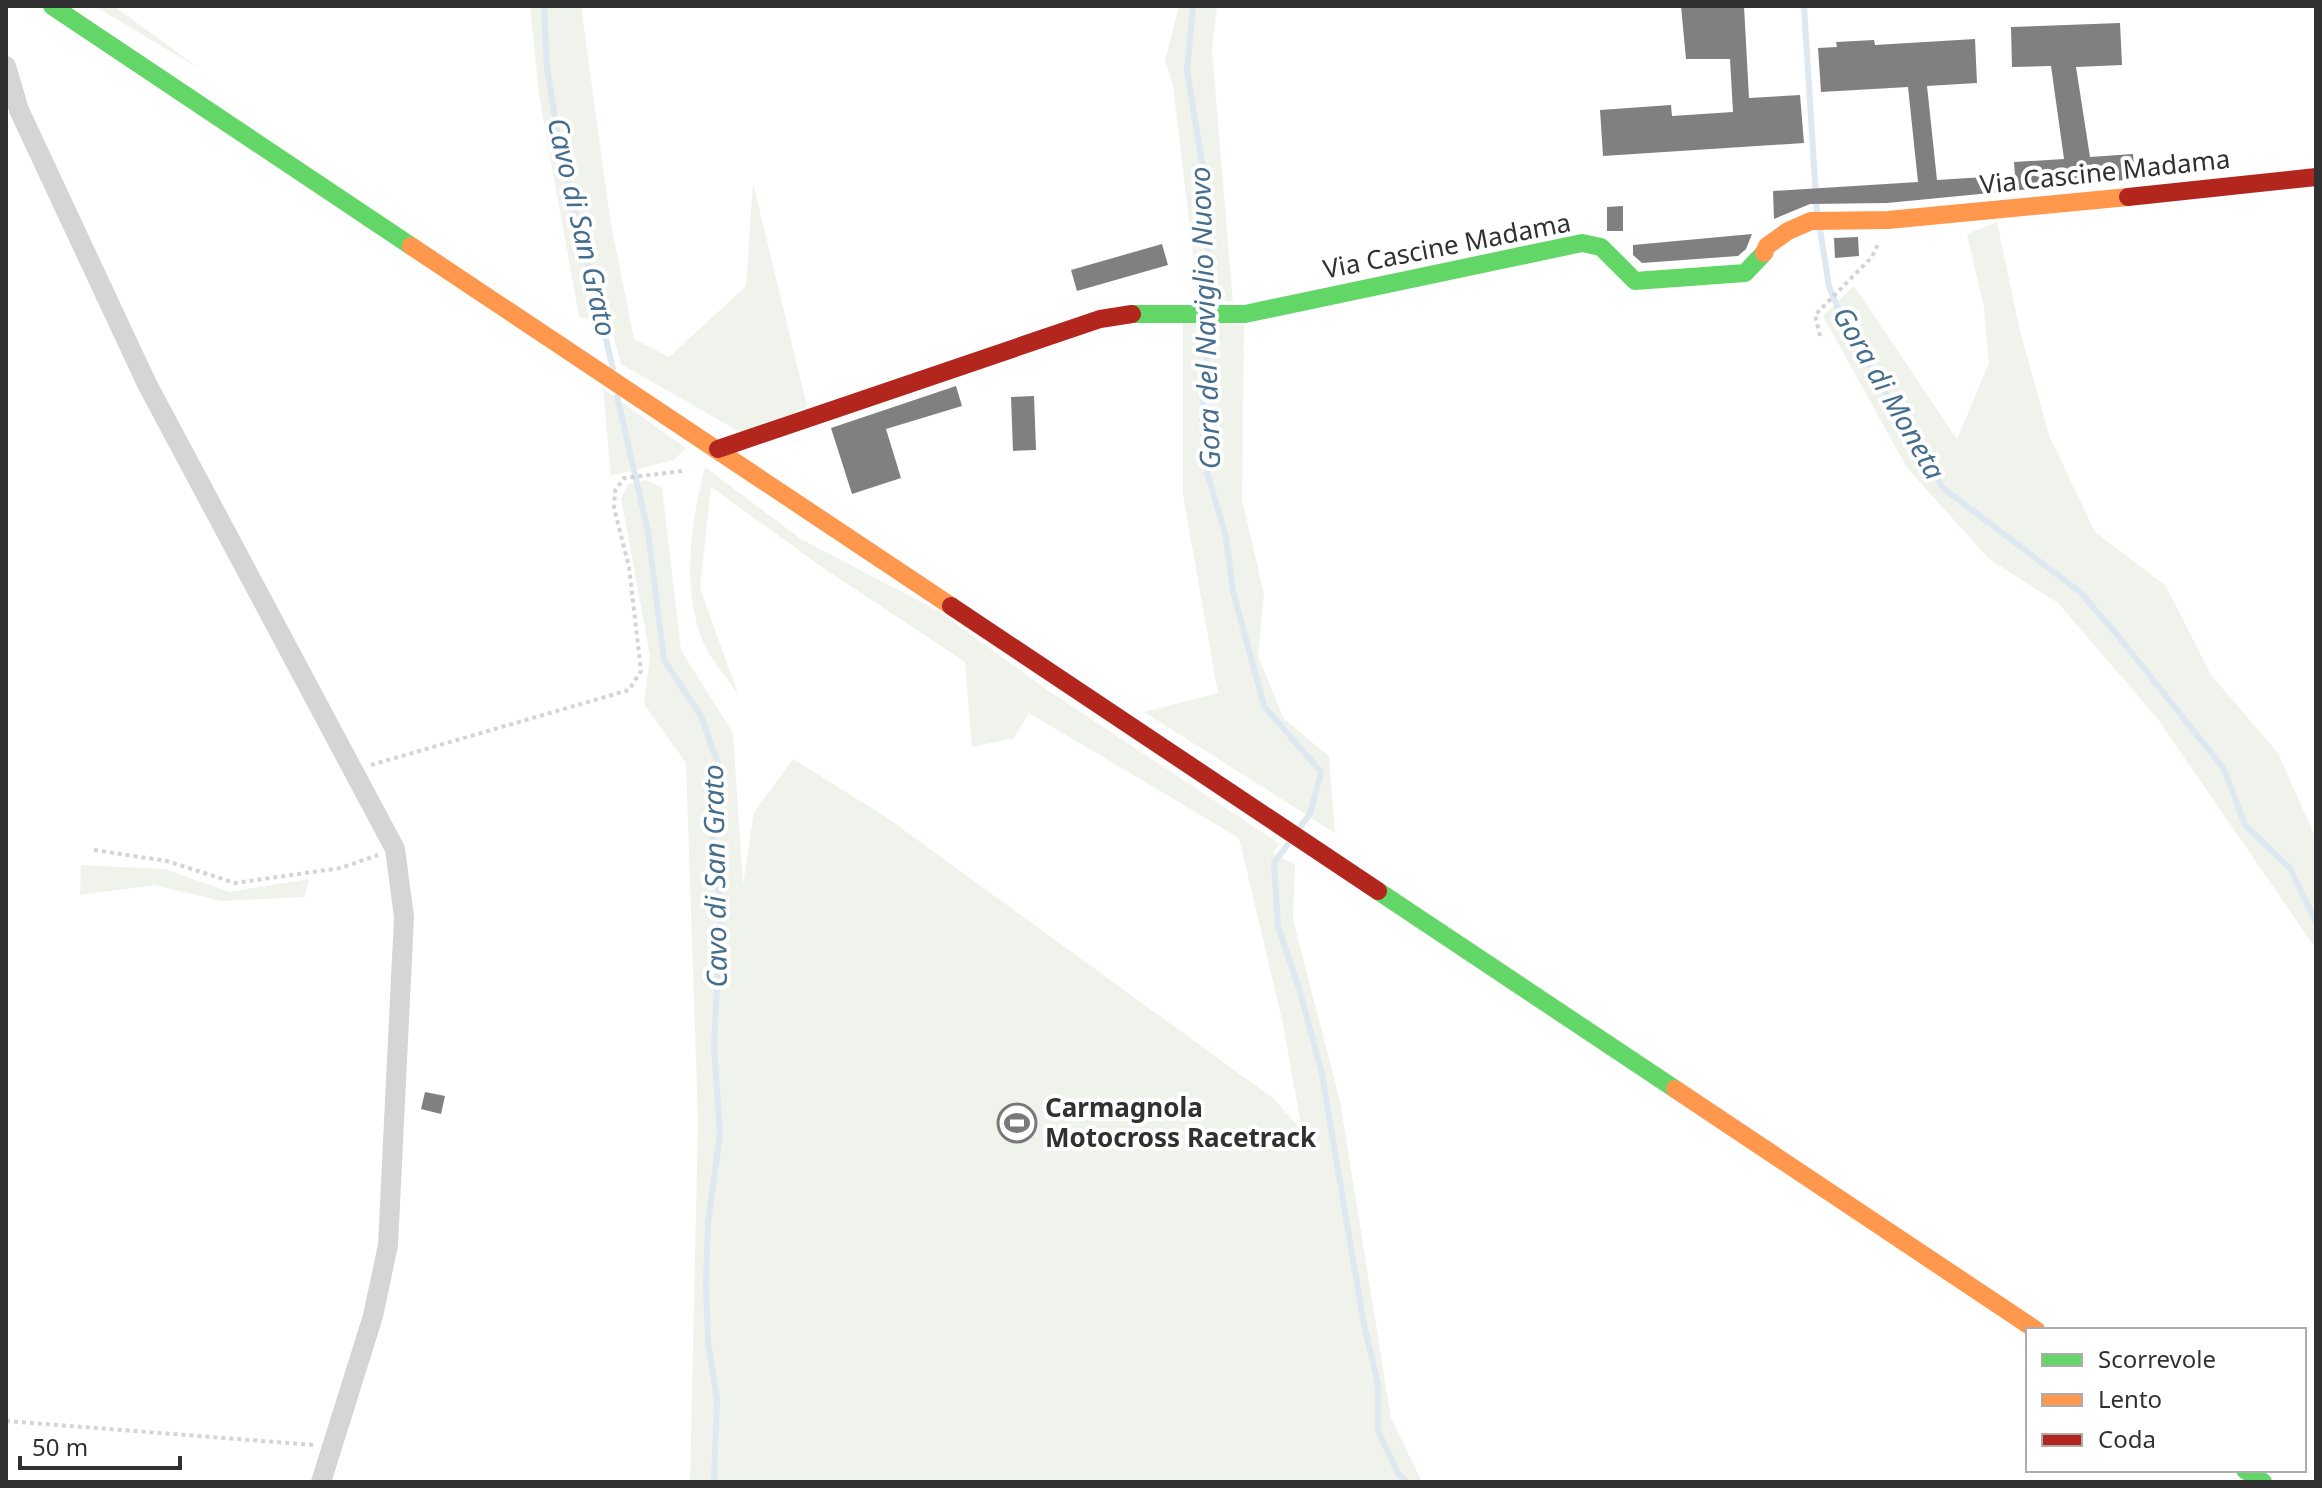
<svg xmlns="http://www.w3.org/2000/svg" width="2322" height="1488" viewBox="0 0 2322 1488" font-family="'Noto Sans',sans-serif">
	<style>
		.green { fill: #f0f3ec }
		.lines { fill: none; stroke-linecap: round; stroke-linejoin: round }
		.stream { stroke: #dde8f0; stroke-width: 6 }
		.building { fill: #808080 }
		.path { stroke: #d4d4d4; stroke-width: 4; stroke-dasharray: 4 4; stroke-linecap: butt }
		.street { stroke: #d5d5d5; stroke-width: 20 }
		.fast { stroke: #63d668; stroke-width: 18 }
		.slow { stroke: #ff974d; stroke-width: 18 }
		.jam { stroke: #b3261e; stroke-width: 18 }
		.labels { text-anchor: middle; stroke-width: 8; stroke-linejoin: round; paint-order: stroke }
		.street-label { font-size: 26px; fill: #313131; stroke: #fff }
		.poi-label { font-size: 26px; font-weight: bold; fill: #313131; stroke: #fff; text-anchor: start }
		.water-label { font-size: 28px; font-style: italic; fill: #456d8d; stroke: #fff }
	</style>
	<rect width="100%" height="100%" fill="#fff"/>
	<g class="green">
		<path d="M94 6H114L200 69Z"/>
		<path d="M530 6H581L610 219 634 339 669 357 746 286 753 183 807 406 747 436 621 364 611 327 579 317 539 95Z"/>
		<path d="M1179 6H1217L1212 49 1233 302 1198 297 1173 85 1165 60Z"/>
		<path d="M1997 222 2020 331 2049 435 2095 532 2166 586 2211 675 2278 753 2316 839V949L2157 718 2058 603 1989 559 1907 468 1823 316 1854 286 1957 439 1989 363 1984 308 1967 234Z"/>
		<path d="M1183 319 1244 325 1242 500 1264 594 1258 656 1284 719 1329 756 1335 833 1144 712 1218 693 1183 495Z"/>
		<path d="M603 389 686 448 674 460 611 476Z"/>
		<path d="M705 467 801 539 940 612 1046 689 1280 844 1272 853 1295 864 1293 920 1340 1101 1391 1418 1422 1482H690L698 1120 686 763 644 704 650 656 621 498 628 484 646 480 662 488 681 650 733 733 743 885 754 812 793 759 886 817 1274 1099 1302 1131 1283 1024 1239 838 1029 713 1014 738 972 747 965 662 826 570 711 487 700 588 738 694C727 677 708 657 701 637 682 583 691 522 705 467Z"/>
		<path d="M81 865 165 869 229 892 309 879 305 897 221 901 154 885 80 895Z"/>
	</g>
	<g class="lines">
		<g class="stream">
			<path d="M544 6 547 68 559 144 613 369"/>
			<path d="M1193 6 1187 70 1204 175 1210 305"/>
			<path d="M1804 6 1817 214"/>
			<path d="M1820 229 1829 287 1847 328 1943 488 2080 592 2119 637 2224 769 2245 825 2290 868 2316 922"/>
			<path d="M1209 321 1202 417 1207 472 1226 537 1233 591 1264 706 1321 772 1310 814 1300 827"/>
			<path d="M617 396 648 532 664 660 701 716 718 764 711 818 721 912 714 1046 720 1134 708 1223 706 1284 708 1342 717 1399 714 1482"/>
			<path d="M1289 843 1274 863 1278 927 1299 988 1322 1074 1364 1325 1378 1384V1431L1398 1473 1407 1482"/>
		</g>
	</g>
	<g class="building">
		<path d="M1681 6H1744L1749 98 1800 95 1804 143 1603 156 1600 110 1671 105 1672 116 1733 112 1730 59H1686Z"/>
		<path d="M2120 23 2122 65 2076 67 2090 157 2133 154 2135 179 1887 203 1810 204 1774 219 1773 191 1918 182 1908 87 1821 92 1818 48 1837 47 1836 42 1874 40 1875 45 1975 39 1977 83 1927 86 1937 180 2015 175 2014 162 2064 159 2051 66 2012 67 2011 27Z"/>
		<path d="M1623 206V231H1607V207Z"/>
		<path d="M1752 234 1746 249 1738 256 1642 263 1633 255V245Z"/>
		<path d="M1858 237 1859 256 1835 258 1834 238Z"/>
		<path d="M1162 244 1168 265 1077 291 1071 270Z"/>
		<path d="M956 386 962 406 886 429 901 478 852 494 831 428Z"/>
		<path d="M1034 396 1036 450 1013 451 1011 397Z"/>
		<path d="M425 1092 445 1096 441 1114 421 1109Z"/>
	</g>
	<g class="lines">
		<g class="path">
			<path d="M1820 336 1815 315 1872 257 1878 244"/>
			<path d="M371 765 629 690 641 671 629 567 614 508 615 491 624 478 683 471"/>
			<path d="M94 850 167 861 235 883 341 868 378 855"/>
			<path d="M6 1421 314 1445"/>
		</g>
		<path class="street" d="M6 66 19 110 147 384 395 849 404 917 388 1245 373 1316 321 1482"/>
		<g class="fast">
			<path d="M52 6 411 246"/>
			<path d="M1132 314H1245L1582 243 1601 247 1635 281 1745 273 1764 253"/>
			<path d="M1378 891 1675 1089"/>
			<path d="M2245 1470 2263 1482"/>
		</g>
		<g class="slow">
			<path d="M411 246 951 606"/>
			<path d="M1764 253 1767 246 1788 231 1811 221 1888 220 2128 197"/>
			<path d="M1675 1089 2036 1330"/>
		</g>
		<g class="jam">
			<path d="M2128 197 2316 177"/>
			<path d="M718 449 1100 319 1132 314"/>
			<path d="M951 606 1378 891"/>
		</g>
	</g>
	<defs>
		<g id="stadium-ring" transform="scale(2)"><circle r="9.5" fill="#fff" stroke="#797979" stroke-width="1.5"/><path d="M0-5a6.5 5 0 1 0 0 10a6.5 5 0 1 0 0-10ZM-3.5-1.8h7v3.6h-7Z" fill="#797979"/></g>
	</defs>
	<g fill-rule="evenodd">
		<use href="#stadium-ring" x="1017" y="1123"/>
	</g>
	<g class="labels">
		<g class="street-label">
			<text transform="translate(2105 172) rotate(-6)" y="9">Via Cascine Madama</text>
			<text transform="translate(1447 246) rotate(-11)" y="9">Via Cascine Madama</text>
		</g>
		<g class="poi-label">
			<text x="1045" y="1117">Carmagnola<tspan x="1045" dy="30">Motocross Racetrack</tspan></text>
		</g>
		<g class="water-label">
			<text transform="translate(582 227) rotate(77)" y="10">Cavo di San Grato</text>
			<text transform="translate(1205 318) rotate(-92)" y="10">Gora del Naviglio Nuovo</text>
			<text transform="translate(1889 393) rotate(60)" y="10">Gora di Moneta</text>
			<text transform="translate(715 876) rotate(-91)" y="10">Cavo di San Grato</text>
		</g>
	</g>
	<rect width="2322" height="1488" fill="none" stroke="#313131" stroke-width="16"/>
	<rect x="2026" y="1328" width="280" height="144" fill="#ffffff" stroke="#adadad" stroke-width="2"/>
	<rect x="2042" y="1354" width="40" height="12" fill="#63d668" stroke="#adadad" stroke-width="2"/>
	<text x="2098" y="1368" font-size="24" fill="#313131">Scorrevole</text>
	<rect x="2042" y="1394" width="40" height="12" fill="#ff974d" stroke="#adadad" stroke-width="2"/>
	<text x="2098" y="1408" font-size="24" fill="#313131">Lento</text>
	<rect x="2042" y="1434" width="40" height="12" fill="#b3261e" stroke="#adadad" stroke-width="2"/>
	<text x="2098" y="1448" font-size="24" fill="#313131">Coda</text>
	<path d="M20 1456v12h160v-12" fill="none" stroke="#313131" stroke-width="4"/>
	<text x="32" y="1456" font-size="24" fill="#313131" stroke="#ffffff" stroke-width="6" paint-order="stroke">50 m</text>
</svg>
